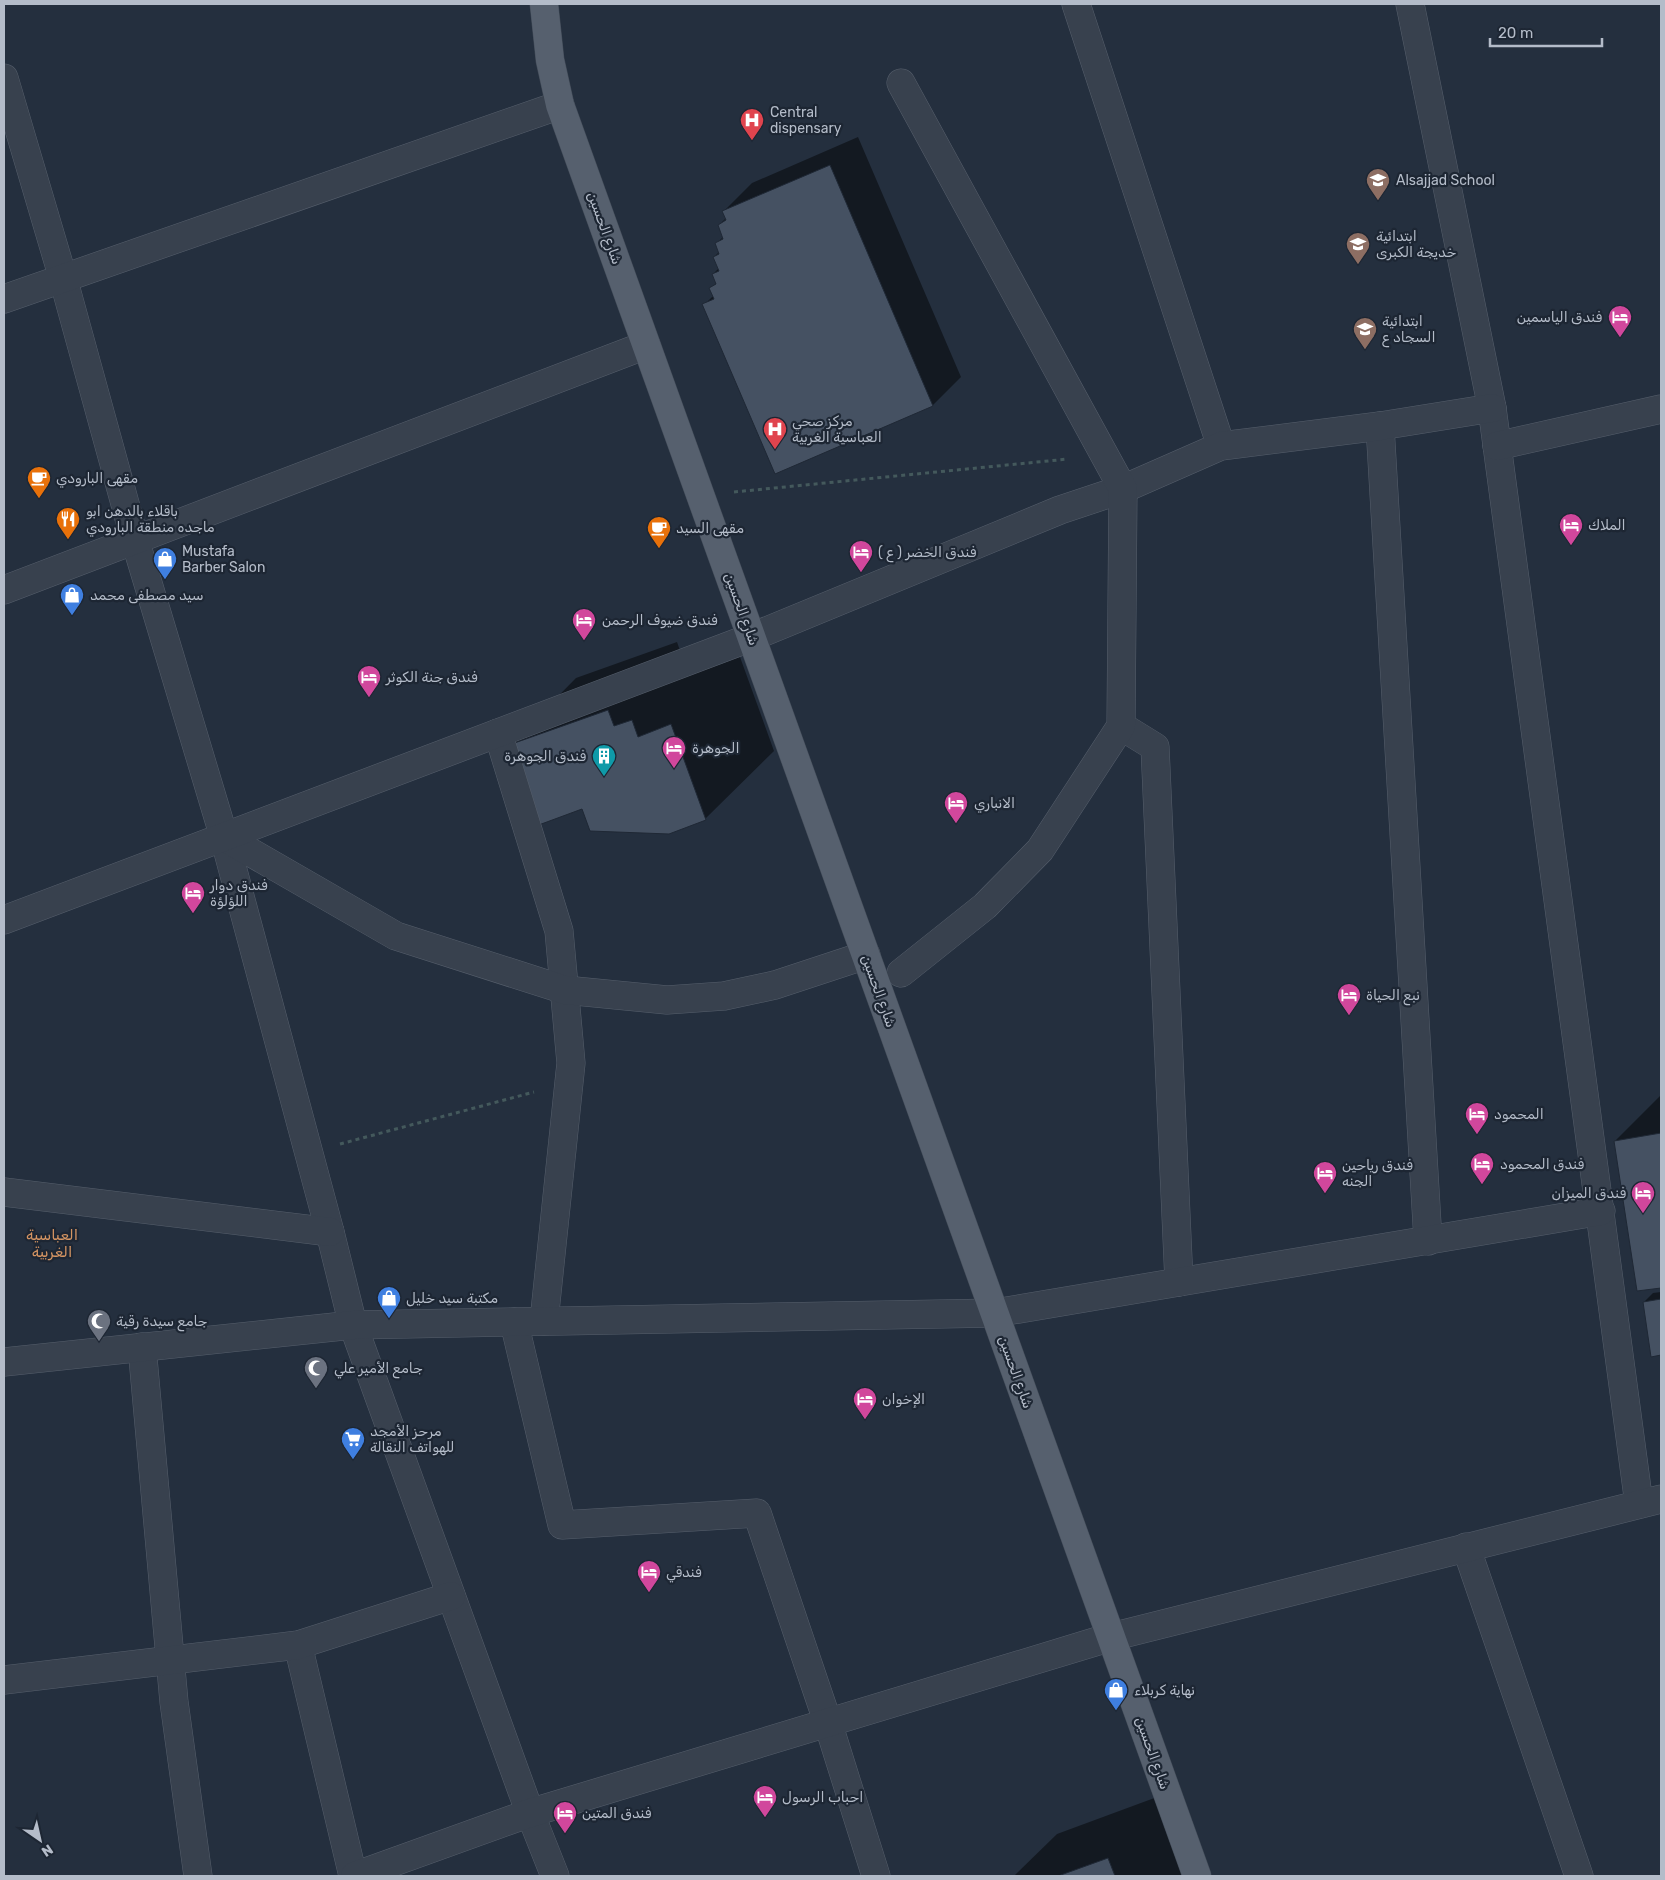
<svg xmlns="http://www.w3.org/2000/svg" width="1665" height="1880" viewBox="0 0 1665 1880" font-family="Rubik,Cairo,sans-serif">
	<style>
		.shadow { fill: #0007 }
		.building { fill: #455162; stroke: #1f2835 }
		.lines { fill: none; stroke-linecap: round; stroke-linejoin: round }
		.minor-casing { stroke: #565f6c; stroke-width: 29 }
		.major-casing { stroke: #414a57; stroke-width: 29 }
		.path { stroke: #44595c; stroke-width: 3; stroke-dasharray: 4 4; stroke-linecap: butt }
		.minor { stroke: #38414e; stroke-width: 28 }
		.major { stroke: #56606e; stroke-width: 28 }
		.labels { text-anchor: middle; stroke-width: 4.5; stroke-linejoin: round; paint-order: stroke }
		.poi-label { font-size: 14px; fill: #b4bcc9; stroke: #1d2633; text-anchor: start }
		.street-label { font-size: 14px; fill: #b4bcc9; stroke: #1d2633 }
		.neighbourhood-label { font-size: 15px; fill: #d59563; stroke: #1d2633 }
	</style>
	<rect width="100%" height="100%" fill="#242f3e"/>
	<g class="shadow">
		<path d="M858 137 961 377 933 405 776 473 704 305 714 295 711 288 717 282 713 274 719 268 714 257 720 251 716 244 724 236 719 225 726 218 724 211 752 183Z"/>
		<path d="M677 642 683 659 701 652 707 669 740 657 774 751 705 819 583 807 508 747 576 678Z"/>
		<path d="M1661 1095V1286L1638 1290 1615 1141Z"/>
		<path d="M1661 1292V1354L1652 1355 1644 1302 1653 1293Z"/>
		<path d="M1176 1790 1200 1876H1014L1057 1834Z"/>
	</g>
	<g class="building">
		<path d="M830 165 933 406 775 474 702 304 714 299 709 288 716 284 712 274 719 271 713 257 719 254 715 243 723 239 718 225 726 220 722 211Z"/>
		<path d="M608 710 614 726 632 720 638 737 671 724 706 820 669 834 590 831 582 809 536 826 506 746Z"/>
		<path d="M1661 1133V1288L1637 1291 1614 1141Z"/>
		<path d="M1661 1299V1355L1651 1357 1643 1302Z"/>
		<path d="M1108 1858 1115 1876H1058Z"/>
	</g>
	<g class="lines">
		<g class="minor-casing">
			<g id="minor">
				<path d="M1076 4 1221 446"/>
				<path d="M1410 4 1492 408 1639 1504"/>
				<path d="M4 78 63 278 135 540 224 837 330 1232 353 1325 530 1813 555 1876"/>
				<path d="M4 299 560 105"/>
				<path d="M1380 426 1428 1241"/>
				<path d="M1497 446 1661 409"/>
				<path d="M4 590 646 345"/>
				<path d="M1121 726 1155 747 1179 1282"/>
				<path d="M498 733 559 931 571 1063 544 1321"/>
				<path d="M224 837 396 936 565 990 667 1000 724 996 775 985 866 955"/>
				<path d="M4 920 752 637 1060 510 1123 489 1221 446 1380 426 1492 408"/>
				<path d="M901 973 985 906 1040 850 1121 726 1123 489 901 83"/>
				<path d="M4 1192 330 1232"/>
				<path d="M514 1322 562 1525 757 1513 828 1723 876 1876"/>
				<path d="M142 1347 174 1702 198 1876"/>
				<path d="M4 1362 353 1325 995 1313 1601 1211"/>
				<path d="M1466 1547 1579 1876"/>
				<path d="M298 1645 353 1876"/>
				<path d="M4 1680 298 1645 451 1596"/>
				<path d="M355 1876 530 1813 1111 1637 1661 1499"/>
			</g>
		</g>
		<g class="major-casing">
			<path id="major" d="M544 4 550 60 560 105 1197 1876"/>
		</g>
		<g class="path">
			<path d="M734 492 1068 459"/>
			<path d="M340 1144 534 1092"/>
		</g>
		<use href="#minor" class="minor"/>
		<use href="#major" class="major"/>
	</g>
	<defs>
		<g id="hospital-pin" transform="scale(1.25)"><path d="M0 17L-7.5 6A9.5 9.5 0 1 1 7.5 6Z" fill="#e0444e" stroke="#1d2633"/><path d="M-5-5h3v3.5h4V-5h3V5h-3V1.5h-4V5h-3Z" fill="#fff"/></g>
		<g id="school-pin" transform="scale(1.25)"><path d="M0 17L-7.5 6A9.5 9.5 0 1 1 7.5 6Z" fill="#8d6e63" stroke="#1d2633"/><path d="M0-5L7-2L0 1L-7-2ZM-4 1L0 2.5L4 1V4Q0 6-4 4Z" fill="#fff"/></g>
		<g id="hotel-pin" transform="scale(1.25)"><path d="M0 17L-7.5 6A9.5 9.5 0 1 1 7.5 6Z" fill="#d1479c" stroke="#1d2633"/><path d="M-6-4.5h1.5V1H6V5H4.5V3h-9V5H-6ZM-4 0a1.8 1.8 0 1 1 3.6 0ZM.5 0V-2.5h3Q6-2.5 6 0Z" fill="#fff"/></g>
		<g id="cafe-pin" transform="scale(1.25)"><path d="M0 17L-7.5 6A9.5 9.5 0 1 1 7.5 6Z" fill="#e8710a" stroke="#1d2633"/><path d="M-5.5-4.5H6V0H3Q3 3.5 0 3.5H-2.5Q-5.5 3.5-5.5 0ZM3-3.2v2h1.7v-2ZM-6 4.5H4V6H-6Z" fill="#fff"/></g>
		<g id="restaurant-pin" transform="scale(1.25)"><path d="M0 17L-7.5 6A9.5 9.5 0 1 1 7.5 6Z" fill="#e8710a" stroke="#1d2633"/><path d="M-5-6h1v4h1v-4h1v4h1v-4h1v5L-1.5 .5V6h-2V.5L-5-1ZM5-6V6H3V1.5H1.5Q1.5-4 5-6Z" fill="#fff"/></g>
		<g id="shop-pin" transform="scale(1.25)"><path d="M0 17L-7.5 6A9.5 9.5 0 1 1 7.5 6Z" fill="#3f7fe0" stroke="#1d2633"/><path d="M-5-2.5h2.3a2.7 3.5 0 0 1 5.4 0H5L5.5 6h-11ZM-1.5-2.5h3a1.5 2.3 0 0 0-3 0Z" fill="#fff"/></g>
		<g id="building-pin" transform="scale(1.25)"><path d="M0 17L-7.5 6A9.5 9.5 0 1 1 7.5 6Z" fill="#0f9aa8" stroke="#1d2633"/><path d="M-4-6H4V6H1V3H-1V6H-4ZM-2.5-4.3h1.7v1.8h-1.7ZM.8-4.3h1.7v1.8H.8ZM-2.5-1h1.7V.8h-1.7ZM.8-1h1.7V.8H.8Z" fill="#fff"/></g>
		<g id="mosque-pin" transform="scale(1.25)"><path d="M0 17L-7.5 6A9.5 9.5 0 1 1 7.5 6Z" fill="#6b7280" stroke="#1d2633"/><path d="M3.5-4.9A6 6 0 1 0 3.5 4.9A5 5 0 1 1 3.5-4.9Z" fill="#fff"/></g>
		<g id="supermarket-pin" transform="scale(1.25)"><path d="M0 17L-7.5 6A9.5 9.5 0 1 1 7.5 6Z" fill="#3f7fe0" stroke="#1d2633"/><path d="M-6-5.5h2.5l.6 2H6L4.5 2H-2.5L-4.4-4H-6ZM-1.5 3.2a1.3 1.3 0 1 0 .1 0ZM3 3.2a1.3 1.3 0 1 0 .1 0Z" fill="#fff"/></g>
	</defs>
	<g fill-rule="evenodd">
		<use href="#hospital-pin" x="752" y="120"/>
		<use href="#school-pin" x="1378" y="180"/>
		<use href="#school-pin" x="1358" y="244"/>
		<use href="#hotel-pin" x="1620" y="317"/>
		<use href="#school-pin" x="1365" y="329"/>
		<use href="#hospital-pin" x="775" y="429"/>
		<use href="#cafe-pin" x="39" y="478"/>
		<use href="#restaurant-pin" x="68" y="519"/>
		<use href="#hotel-pin" x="1571" y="525"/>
		<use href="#cafe-pin" x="659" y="528"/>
		<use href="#hotel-pin" x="861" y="552"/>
		<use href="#shop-pin" x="165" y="559"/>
		<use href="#shop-pin" x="72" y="595"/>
		<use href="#hotel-pin" x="584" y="620"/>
		<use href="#hotel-pin" x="369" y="677"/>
		<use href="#hotel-pin" x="674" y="748"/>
		<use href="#building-pin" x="604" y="756"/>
		<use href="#hotel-pin" x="956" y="803"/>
		<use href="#hotel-pin" x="193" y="893"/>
		<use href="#hotel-pin" x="1349" y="995"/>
		<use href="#hotel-pin" x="1477" y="1114"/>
		<use href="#hotel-pin" x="1482" y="1164"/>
		<use href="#hotel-pin" x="1325" y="1173"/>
		<use href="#hotel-pin" x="1643" y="1193"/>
		<use href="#shop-pin" x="389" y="1298"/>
		<use href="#mosque-pin" x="99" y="1321"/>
		<use href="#mosque-pin" x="316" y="1368"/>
		<use href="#hotel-pin" x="865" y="1399"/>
		<use href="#supermarket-pin" x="353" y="1439"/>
		<use href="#hotel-pin" x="649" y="1572"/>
		<use href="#shop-pin" x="1116" y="1690"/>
		<use href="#hotel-pin" x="765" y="1797"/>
		<use href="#hotel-pin" x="565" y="1813"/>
	</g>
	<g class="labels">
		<g class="poi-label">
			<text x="770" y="117">Central<tspan x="770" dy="16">dispensary</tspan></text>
			<text x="1396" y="185">Alsajjad School</text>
			<text x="1376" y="241">ابتدائية<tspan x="1376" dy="16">خديجة الكبرى</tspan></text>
			<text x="1602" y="322" text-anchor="end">فندق الياسمين</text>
			<text x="1382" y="326">ابتدائية<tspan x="1382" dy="16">السجاد ع</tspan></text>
			<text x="792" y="426">مركز صحي<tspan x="792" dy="16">العباسية الغربية</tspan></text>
			<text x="56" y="483">مقهى البارودي</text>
			<text x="86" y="516">باقلاء بالدهن ابو<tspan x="86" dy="16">ماجده منطقة البارودي</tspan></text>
			<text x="1588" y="530">الملاك</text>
			<text x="676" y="533">مقهى السيد</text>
			<text x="182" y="556">Mustafa<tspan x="182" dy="16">Barber Salon</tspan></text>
			<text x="878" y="557">فندق الخضر ( ع )</text>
			<text x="90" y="600">سيد مصطفى محمد</text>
			<text x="602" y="625">فندق ضيوف الرحمن</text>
			<text x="386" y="682">فندق جنة الكوثر</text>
			<text x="692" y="753">الجوهرة</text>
			<text x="586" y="761" text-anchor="end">فندق الجوهرة</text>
			<text x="974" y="808">الانباري</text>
			<text x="210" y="890">فندق دوار<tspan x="210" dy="16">اللؤلؤة</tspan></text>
			<text x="1366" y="1000">نبع الحياة</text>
			<text x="1494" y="1119">المحمود</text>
			<text x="1500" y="1169">فندق المحمود</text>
			<text x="1342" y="1170">فندق رياحين<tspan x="1342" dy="16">الجنه</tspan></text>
			<text x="1626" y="1198" text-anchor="end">فندق الميزان</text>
			<text x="406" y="1303">مكتبة سيد خليل</text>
			<text x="116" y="1326">جامع سيدة رقية</text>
			<text x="334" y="1373">جامع الأمير علي</text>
			<text x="882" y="1404">الإخوان</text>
			<text x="370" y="1436">مرحز الأمجد<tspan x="370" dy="16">للهواتف النقالة</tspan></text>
			<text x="666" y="1577">فندقي</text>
			<text x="1134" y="1695">نهاية كربلاء</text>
			<text x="782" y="1802">احباب الرسول</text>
			<text x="582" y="1818">فندق المتين</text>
		</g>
		<g class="street-label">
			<text transform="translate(605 228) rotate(70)" y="5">شارع الحسين</text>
			<text transform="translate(742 609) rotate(70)" y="5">شارع الحسين</text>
			<text transform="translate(879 991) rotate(70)" y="5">شارع الحسين</text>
			<text transform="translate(1016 1372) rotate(70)" y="5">شارع الحسين</text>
			<text transform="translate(1153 1753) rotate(70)" y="5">شارع الحسين</text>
		</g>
		<g class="neighbourhood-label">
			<text x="52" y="1240">العباسية<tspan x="52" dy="17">الغربية</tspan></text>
		</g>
	</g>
	<rect width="1665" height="1880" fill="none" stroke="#b4bcc9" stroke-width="10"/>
	<g transform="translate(40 1840) rotate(146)" stroke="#1d2633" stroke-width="4" paint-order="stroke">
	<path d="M0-4L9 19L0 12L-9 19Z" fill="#b4bcc9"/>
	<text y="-8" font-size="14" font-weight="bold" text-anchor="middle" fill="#b4bcc9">N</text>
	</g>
	<path d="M1490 38v8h112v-8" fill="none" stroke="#b4bcc9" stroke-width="2.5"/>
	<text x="1498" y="38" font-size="15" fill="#b4bcc9" stroke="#1d2633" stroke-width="4" paint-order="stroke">20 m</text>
</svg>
